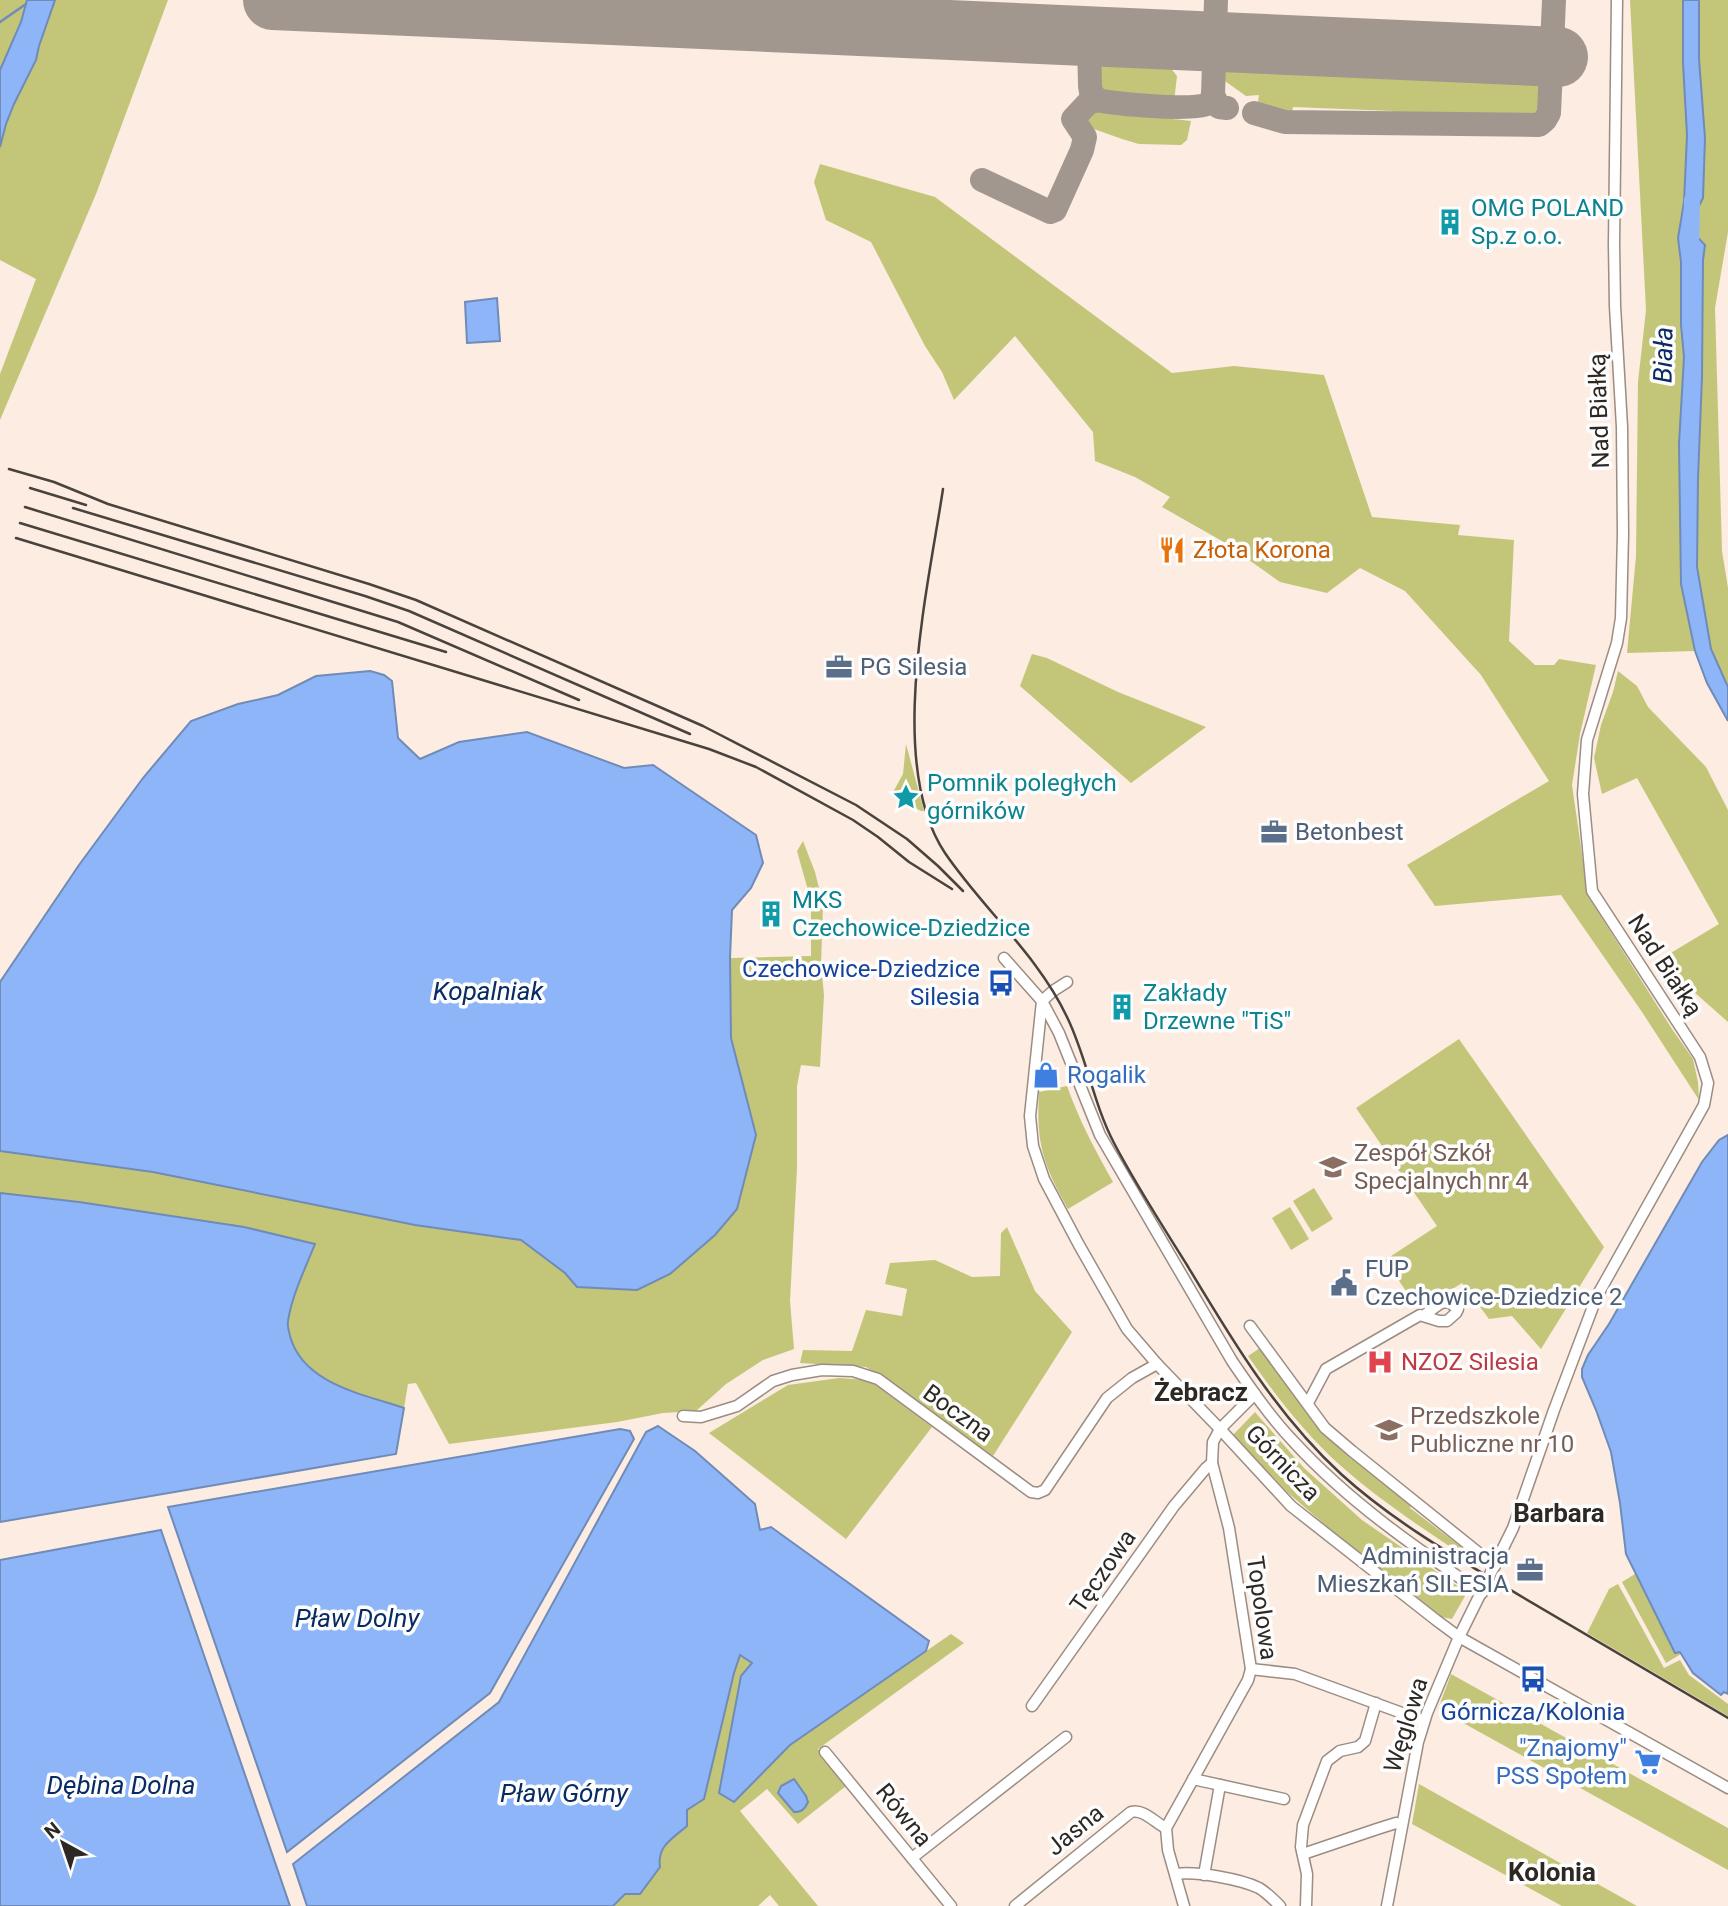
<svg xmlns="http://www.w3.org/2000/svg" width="1728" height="1906" viewBox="0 0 1728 1906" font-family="Roboto,sans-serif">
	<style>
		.green { fill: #c3c679 }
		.water { fill: #8db5f7; stroke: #708bb8; stroke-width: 2 }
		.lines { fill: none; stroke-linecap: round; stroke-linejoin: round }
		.stream { stroke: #708bb8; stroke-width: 2.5 }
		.river { stroke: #8db5f7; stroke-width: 16 }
		.taxiway { stroke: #a2978f; stroke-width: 24 }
		.runway { stroke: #a2978f; stroke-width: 60 }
		.minor-casing { stroke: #9b8d83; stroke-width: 13 }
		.minor { stroke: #fff; stroke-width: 10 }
		.rail { stroke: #49423d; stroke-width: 2.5 }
		.labels { text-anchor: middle; stroke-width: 7; stroke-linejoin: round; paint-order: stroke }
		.culture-label { font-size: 24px; fill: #0d838f; stroke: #fdfdfd; text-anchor: start }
		.street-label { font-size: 24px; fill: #2e2824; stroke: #fdfdfd }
		.food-label { font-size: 24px; fill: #c56008; stroke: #fdfdfd; text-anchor: start }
		.service-label { font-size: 24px; fill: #4e5e75; stroke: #fdfdfd; text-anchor: start }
		.transit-label { font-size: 24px; fill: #164399; stroke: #fdfdfd; text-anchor: end }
		.shop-label { font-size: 24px; fill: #366cbe; stroke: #fdfdfd; text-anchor: start }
		.education-label { font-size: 24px; fill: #785e54; stroke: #fdfdfd; text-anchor: start }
		.health-label { font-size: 24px; fill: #be3a42; stroke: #fdfdfd; text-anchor: start }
		.water-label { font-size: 26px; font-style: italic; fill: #082b64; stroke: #fdfdfd }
		.neighbourhood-label { font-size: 26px; font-weight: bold; fill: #2e2824; stroke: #fdfdfd }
	</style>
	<rect width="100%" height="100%" fill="#fcece1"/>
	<g class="green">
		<path d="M0 0H27L21 22 0 70Z"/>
		<path d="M55 0H168L96 194 0 420V374L36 279 0 260V147L6 124 14 104 36 60 39 47Z"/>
		<path d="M1630 0H1683V63L1687 135 1684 202 1678 238 1681 262V325L1684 357 1679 444 1681 584 1695 651 1627 653 1636 556 1638 382 1646 310Z"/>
		<path d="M1699 0H1728V232L1715 308 1722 551 1728 588V687L1711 649 1697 567 1698 478 1702 377 1703 260 1705 245 1688 227 1703 198 1705 138 1699 59Z"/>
		<path d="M1098 64 1169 66 1177 76 1174 102 1103 97 1099 94Z"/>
		<path d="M1228 69 1530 79C1545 86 1547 97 1542 111L1527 121 1424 117 1401 118 1397 113 1392 111 1293 107 1292 113 1277 112 1258 102 1259 95 1246 96 1222 79 1220 74 1223 70Z"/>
		<path d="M1109 107 1175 110 1173 119 1191 121 1187 140 1181 145 1139 144 1122 139 1080 124C1087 107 1092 108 1109 107Z"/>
		<path d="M820 164 935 197 1172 373 1234 366 1324 375 1372 517 1460 525 1458 535 1514 540 1509 641 1535 665H1554L1559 659 1596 665 1580 734 1572 785 1588 896 1672 1029 1693 1059 1698 1082 1699 1100 1642 1012 1561 895 1435 906 1407 865 1549 781 1481 675 1405 591 1360 568 1327 593 1280 582 1222 541 1162 507 1170 497 1135 477 1095 461 1093 432 1015 336 954 400 942 372 925 346 871 242 826 220 814 182Z"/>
		<path d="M1032 654 1047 658 1118 692 1206 727 1131 783 1020 686Z"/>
		<path d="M1618 671 1637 686 1648 707 1706 767 1728 810V1022L1685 984 1664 957 1719 924 1637 778 1602 794 1594 758 1601 725 1613 692Z"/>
		<path d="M906 744 924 811H921L908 804 913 792 906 789 900 799 892 794 903 774Z"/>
		<path d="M803 841 815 872 823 904 821 965 824 995 820 1067 801 1065 797 1086V1168L790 1301 794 1349 763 1360 726 1384 696 1411 663 1413 617 1422 449 1444 416 1383 408 1384 404 1408C364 1394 303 1384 290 1337 289 1332 287 1326 288 1321 291 1297 306 1267 315 1245L244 1227 79 1202 0 1193V1151L153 1172 415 1225 521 1240 565 1273 577 1287 756 1135 731 1038 730 958 811 956V901L797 851Z"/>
		<path d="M1459 1039 1604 1247 1541 1349 1512 1316 1489 1319 1462 1283 1424 1307 1412 1300 1385 1260 1437 1226 1356 1108Z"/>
		<path d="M1067 1086C1079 1120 1095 1150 1113 1182L1068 1209C1043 1164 1036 1144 1039 1092Z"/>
		<path d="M1314 1188 1333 1219 1312 1232 1293 1201Z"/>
		<path d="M1290 1207 1309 1239 1291 1250 1272 1218Z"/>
		<path d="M1007 1227 1035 1291 1072 1332 993 1456 895 1386 866 1367 800 1363 803 1350 852 1351 866 1310 902 1316 907 1289 885 1284 890 1263 935 1260 972 1277 1000 1276 1001 1233Z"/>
		<path d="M1260 1348 1302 1407 1347 1455 1412 1504 1410 1508 1460 1546 1463 1543 1477 1558 1480 1567C1433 1535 1384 1504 1341 1466 1305 1434 1276 1396 1248 1356Z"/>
		<path d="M839 1378 869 1380 932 1427 846 1539 709 1433 788 1385Z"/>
		<path d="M1255 1412 1304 1468 1362 1520 1462 1589 1465 1596 1452 1619 1441 1617 1330 1529 1287 1492 1233 1435Z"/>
		<path d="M1635 1574 1674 1652H1680L1681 1654 1666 1663 1622 1582Z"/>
		<path d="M1618 1584 1664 1668 1680 1660 1689 1675 1728 1704V1716L1587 1633 1609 1589Z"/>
		<path d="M951 1634 964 1643 818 1749 846 1786 798 1824 767 1789 740 1811 818 1906H779L770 1895 758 1906H613L659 1856 667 1843 687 1826V1810L740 1655 752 1663 734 1802 790 1745Z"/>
		<path d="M1451 1674 1728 1828V1870L1438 1709Z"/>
		<path d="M1419 1784 1637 1906H1562L1412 1824Z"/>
	</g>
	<g class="water">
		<path d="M27 0H55L39 46 36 60 14 104 6 124 0 147V70L21 22Z"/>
		<path d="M1683 0H1699V59L1705 138 1703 198 1688 227 1705 245 1703 260 1702 377 1698 478 1697 567 1711 649 1728 687V721L1707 683 1695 651 1681 584 1679 444 1684 357 1681 325V262L1678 238 1684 202 1687 135 1683 63Z"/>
		<path d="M497 298 500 341 467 343 465 302Z"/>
		<path d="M370 671 384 675 392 681 398 738 420 759 459 742 527 732 624 768 653 765 756 835 763 863 751 888 732 910 730 958 731 1038 756 1135 737 1209 715 1235 670 1274 637 1290 577 1287 565 1273 521 1240 415 1225 153 1172 0 1151V982L79 865 143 778 191 721 238 704 278 695 316 676Z"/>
		<path d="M1728 1135V1694L1724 1692 1721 1695 1693 1673 1680 1652 1675 1653 1626 1554 1620 1503 1611 1452 1596 1410 1582 1377V1369L1588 1355 1609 1324 1702 1162 1719 1140Z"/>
		<path d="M0 1193 79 1202 244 1227 315 1244C305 1269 292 1295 288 1321 287 1326 289 1331 290 1336 303 1384 363 1394 404 1408L396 1454 0 1522Z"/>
		<path d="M658 1426 695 1451 755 1504 760 1530 771 1527 929 1641 926 1651 790 1745 734 1802 719 1793 741 1676 752 1663 740 1655 734 1673 704 1799 687 1810V1826C672 1839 657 1846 660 1867L640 1894H625L613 1906H307L293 1864 499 1702 646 1432Z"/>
		<path d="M620 1429 630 1431 634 1439 490 1693 287 1852 168 1507Z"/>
		<path d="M161 1530 290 1906H0V1560Z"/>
		<path d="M794 1779 806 1796 808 1802C805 1809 802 1812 794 1812L778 1793 781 1786Z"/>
	</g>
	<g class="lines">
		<path class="stream" d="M0 22 26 4"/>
		<path class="river" d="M1691 251 1692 200"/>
		<g class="taxiway">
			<path d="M312 0 315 3"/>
			<path d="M1216 0 1213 95 1219 107 1227 108"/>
			<path d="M1089 37 1090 86 1091 92 1097 100C1116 104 1192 111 1207 104 1212 101 1211 100 1213 95"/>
			<path d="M1254 113 1285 122 1539 125 1545 120 1549 113 1554 0"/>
			<path d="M982 180 1050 212 1055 210 1082 150 1085 137 1073 119 1088 103 1097 100"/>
		</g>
		<path class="runway" d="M273 0 1558 57"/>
		<g class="minor-casing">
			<g id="minor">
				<path d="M1004 958 1042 1001 1059 1033 1100 1135 1232 1361C1251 1389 1271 1418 1294 1442 1349 1502 1416 1548 1482 1593"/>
				<path d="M1042 1001 1030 1116 1033 1146 1044 1179 1079 1245 1127 1329 1157 1364 1220 1429 1291 1506 1436 1620 1459 1637 1728 1788"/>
				<path d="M1042 1001 1053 991 1067 982"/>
				<path d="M1250 1326 1325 1428 1352 1451 1495 1566"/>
				<path d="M1308 1403 1326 1369 1420 1315 1423 1316 1441 1303 1449 1302 1458 1309 1456 1313 1447 1321H1439L1423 1316"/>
				<path d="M683 1416 701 1417 737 1406 773 1381 792 1375 822 1370 853 1371 878 1379 1031 1492 1038 1493 1045 1490 1107 1398 1132 1378 1157 1364"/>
				<path d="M1251 1669 1295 1674 1424 1721"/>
				<path d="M1032 1706 1174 1506 1206 1468 1212 1463"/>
				<path d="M825 1752 951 1906"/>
				<path d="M1193 1779 1284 1799"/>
				<path d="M1303 1854 1377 1829 1396 1823 1402 1824"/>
				<path d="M912 1858 1066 1737"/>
				<path d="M1176 1874C1196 1871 1240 1879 1259 1888 1266 1892 1274 1900 1280 1906"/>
				<path d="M1204 1875 1220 1785"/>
				<path d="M1015 1906 1131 1812C1144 1809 1154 1822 1166 1828"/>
				<path d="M1184 1906 1168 1850 1166 1828 1248 1680 1251 1669 1229 1528 1212 1463 1213 1442 1220 1429 1255 1394"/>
				<path d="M1306 1906 1307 1874 1301 1847 1303 1825 1327 1761 1340 1751 1358 1747 1365 1741 1376 1703"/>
				<path d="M1387 1906 1418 1742 1427 1713 1459 1637 1513 1528 1554 1410 1597 1296 1704 1105 1708 1083 1700 1057 1592 891 1583 794 1587 740 1617 643 1621 618 1623 534 1622 427 1615 306 1614 244 1617 0"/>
			</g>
		</g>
		<use href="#minor" class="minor"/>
		<g class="rail">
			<path d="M9 469 54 482 108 504 369 584 416 600 703 726 856 805 907 839 938 866 963 891"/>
			<path d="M30 488 86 505"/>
			<path d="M943 489C928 589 886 765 945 853 983 909 1038 955 1067 1017 1087 1058 1093 1103 1114 1143 1136 1185 1162 1225 1187 1265 1232 1340 1276 1414 1341 1474 1396 1524 1461 1560 1524 1598 1592 1638 1660 1678 1728 1718"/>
			<path d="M25 507 398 622 579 700"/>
			<path d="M73 508 365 596 409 611 690 734"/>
			<path d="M20 523 446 652"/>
			<path d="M16 538 709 749 756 767 853 820 878 837 909 862 952 889"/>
		</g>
	</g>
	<defs>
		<g id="building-bare" transform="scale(2.1)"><path d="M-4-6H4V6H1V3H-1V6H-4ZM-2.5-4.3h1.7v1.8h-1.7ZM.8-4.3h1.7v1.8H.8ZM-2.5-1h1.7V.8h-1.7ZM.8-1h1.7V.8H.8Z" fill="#0f9aa8" stroke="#fdfdfd" stroke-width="2.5" paint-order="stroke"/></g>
		<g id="restaurant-bare" transform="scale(2.1)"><path d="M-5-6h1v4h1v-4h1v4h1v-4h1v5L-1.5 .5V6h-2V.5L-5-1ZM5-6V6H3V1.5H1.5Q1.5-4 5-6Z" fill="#e8710a" stroke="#fdfdfd" stroke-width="2.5" paint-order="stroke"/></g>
		<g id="office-bare" transform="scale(2.1)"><path d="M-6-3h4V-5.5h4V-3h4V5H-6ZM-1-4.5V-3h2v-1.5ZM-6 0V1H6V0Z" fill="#5c6f8a" stroke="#fdfdfd" stroke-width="2.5" paint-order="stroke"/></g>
		<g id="sight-bare" transform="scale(2.1)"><path d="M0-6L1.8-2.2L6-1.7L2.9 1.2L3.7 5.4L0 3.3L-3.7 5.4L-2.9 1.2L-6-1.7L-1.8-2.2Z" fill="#0f9aa8" stroke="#fdfdfd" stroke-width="2.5" paint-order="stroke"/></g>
		<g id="bus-bare" transform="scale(2.1)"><path d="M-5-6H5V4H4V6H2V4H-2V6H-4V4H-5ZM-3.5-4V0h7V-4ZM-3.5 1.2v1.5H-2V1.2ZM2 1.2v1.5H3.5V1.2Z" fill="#1a4fb4" stroke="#fdfdfd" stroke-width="2.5" paint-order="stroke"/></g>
		<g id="shop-bare" transform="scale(2.1)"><path d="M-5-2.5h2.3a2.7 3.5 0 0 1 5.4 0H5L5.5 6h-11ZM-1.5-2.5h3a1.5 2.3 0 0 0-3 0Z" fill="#3f7fe0" stroke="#fdfdfd" stroke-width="2.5" paint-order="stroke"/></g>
		<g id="school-bare" transform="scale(2.1)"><path d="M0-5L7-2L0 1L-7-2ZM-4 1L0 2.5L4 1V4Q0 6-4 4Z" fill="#8d6e63" stroke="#fdfdfd" stroke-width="2.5" paint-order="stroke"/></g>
		<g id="civic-bare" transform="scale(2.1)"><path d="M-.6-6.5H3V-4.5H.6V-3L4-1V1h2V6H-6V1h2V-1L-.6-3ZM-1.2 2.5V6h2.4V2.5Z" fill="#5c6f8a" stroke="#fdfdfd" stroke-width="2.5" paint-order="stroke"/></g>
		<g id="hospital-bare" transform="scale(2.1)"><path d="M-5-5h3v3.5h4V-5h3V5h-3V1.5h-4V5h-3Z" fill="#e0444e" stroke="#fdfdfd" stroke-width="2.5" paint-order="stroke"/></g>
		<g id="supermarket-bare" transform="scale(2.1)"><path d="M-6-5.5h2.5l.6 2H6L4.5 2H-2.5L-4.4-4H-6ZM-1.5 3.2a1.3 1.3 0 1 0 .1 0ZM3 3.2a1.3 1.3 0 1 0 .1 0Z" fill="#3f7fe0" stroke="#fdfdfd" stroke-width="2.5" paint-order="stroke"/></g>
	</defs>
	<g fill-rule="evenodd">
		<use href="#building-bare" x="1450" y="222"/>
		<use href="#restaurant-bare" x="1172" y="550"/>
		<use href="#office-bare" x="839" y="667"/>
		<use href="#sight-bare" x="906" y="797"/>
		<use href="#office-bare" x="1274" y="832"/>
		<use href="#building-bare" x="771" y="914"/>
		<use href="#bus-bare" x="1001" y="983"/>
		<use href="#building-bare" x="1122" y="1007"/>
		<use href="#shop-bare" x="1046" y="1075"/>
		<use href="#school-bare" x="1333" y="1167"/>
		<use href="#civic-bare" x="1344" y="1283"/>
		<use href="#hospital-bare" x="1380" y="1362"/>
		<use href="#school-bare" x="1389" y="1430"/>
		<use href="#office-bare" x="1530" y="1570"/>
		<use href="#bus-bare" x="1533" y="1679"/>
		<use href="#supermarket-bare" x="1648" y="1762"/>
	</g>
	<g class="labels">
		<g class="culture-label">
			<text x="1471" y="216">OMG POLAND<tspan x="1471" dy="28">Sp.z o.o.</tspan></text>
			<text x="927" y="791">Pomnik poległych<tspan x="927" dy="28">górników</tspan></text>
			<text x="792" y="908">MKS<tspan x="792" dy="28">Czechowice-Dziedzice</tspan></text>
			<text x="1143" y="1001">Zakłady<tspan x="1143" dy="28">Drzewne "TiS"</tspan></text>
		</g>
		<g class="street-label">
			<text transform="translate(1599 411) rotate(-92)" y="8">Nad Białką</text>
			<text transform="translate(1665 965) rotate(57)" y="8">Nad Białką</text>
			<text transform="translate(958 1413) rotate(36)" y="8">Boczna</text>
			<text transform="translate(1283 1463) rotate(46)" y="8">Górnicza</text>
			<text transform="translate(1103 1571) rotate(-55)" y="8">Tęczowa</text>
			<text transform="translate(1262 1608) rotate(82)" y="8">Topolowa</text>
			<text transform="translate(1406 1725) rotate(-73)" y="8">Węglowa</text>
			<text transform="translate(904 1815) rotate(51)" y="8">Równa</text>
			<text transform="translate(1075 1830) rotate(-39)" y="8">Jasna</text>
		</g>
		<g class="food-label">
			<text x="1193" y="558">Złota Korona</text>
		</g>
		<g class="service-label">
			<text x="860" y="675">PG Silesia</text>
			<text x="1295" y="840">Betonbest</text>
			<text x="1365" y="1277">FUP<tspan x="1365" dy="28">Czechowice-Dziedzice 2</tspan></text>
			<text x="1509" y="1564" text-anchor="end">Administracja<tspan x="1509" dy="28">Mieszkań SILESIA</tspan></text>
		</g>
		<g class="transit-label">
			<text x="980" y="977">Czechowice-Dziedzice<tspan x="980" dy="28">Silesia</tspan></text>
			<text x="1533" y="1720" text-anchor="middle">Górnicza/Kolonia</text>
		</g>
		<g class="shop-label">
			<text x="1067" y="1083">Rogalik</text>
			<text x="1627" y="1756" text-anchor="end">"Znajomy"<tspan x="1627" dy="28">PSS Społem</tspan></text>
		</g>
		<g class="education-label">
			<text x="1354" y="1161">Zespół Szkół<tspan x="1354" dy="28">Specjalnych nr 4</tspan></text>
			<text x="1410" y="1424">Przedszkole<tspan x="1410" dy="28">Publiczne nr 10</tspan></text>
		</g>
		<g class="health-label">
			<text x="1401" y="1370">NZOZ Silesia</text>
		</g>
		<g class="water-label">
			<text transform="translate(1663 355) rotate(-89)" y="9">Biała</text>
			<text x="488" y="1000">Kopalniak</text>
			<text x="357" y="1627">Pław Dolny</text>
			<text x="121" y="1794">Dębina Dolna</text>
			<text x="564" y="1802">Pław Górny</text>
		</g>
		<g class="neighbourhood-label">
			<text x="1201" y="1401">Żebracz</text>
			<text x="1559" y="1522">Barbara</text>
			<text x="1552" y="1881">Kolonia</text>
		</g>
	</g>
	<g transform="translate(63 1843) rotate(320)" stroke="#fdfdfd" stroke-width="5" paint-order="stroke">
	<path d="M0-5L12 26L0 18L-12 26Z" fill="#2e2824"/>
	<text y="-10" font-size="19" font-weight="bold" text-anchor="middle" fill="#2e2824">N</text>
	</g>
</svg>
